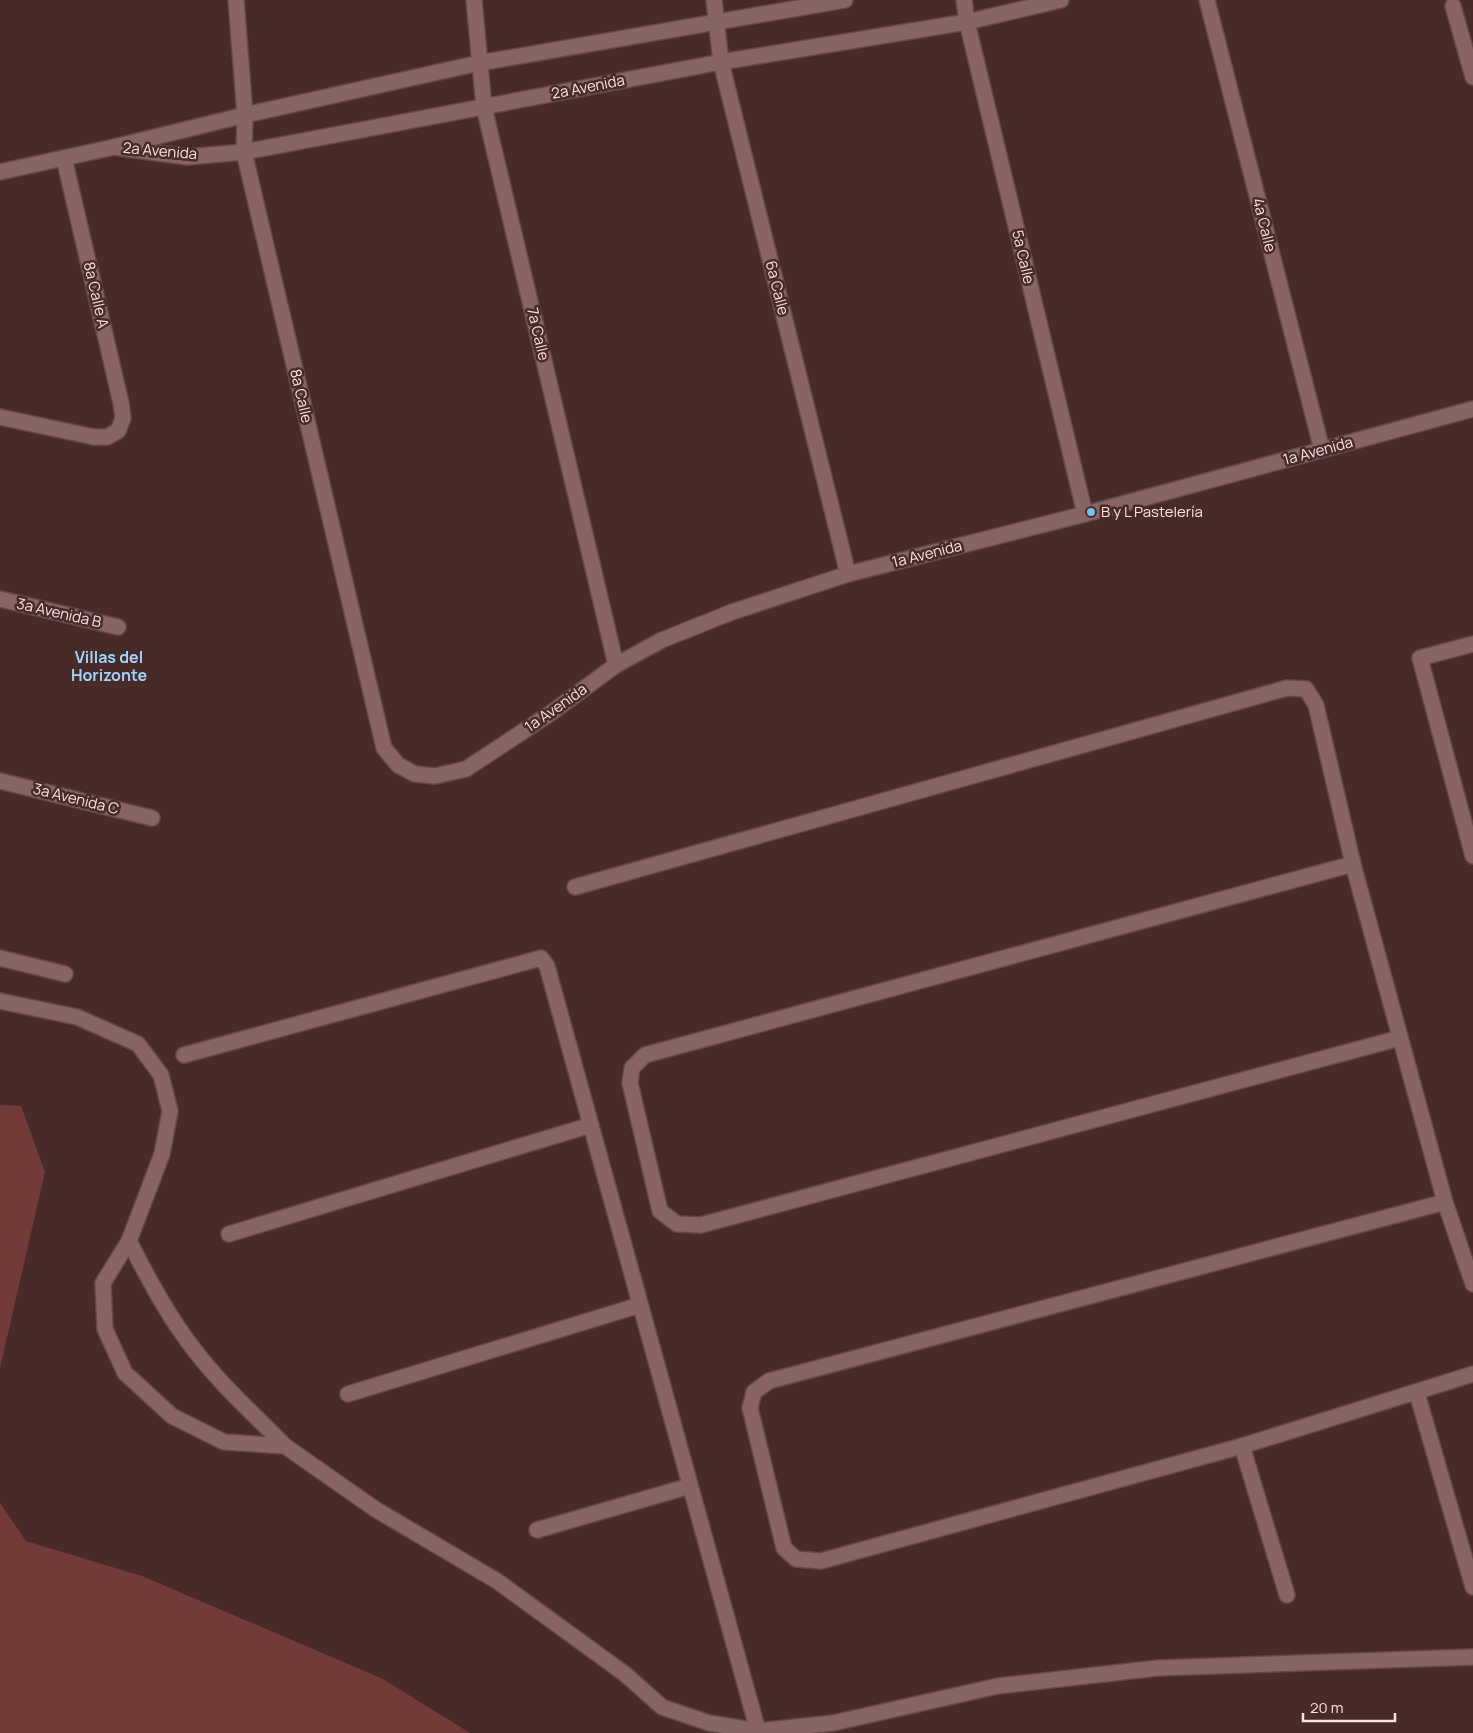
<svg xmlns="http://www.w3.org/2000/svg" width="1473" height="1733" viewBox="0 0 1473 1733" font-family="Manrope,sans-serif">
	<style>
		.green { fill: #723a39 }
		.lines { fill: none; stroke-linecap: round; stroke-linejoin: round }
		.minor-casing { stroke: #624847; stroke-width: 18 }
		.minor { stroke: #886563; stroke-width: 15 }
		.poi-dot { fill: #73c1f6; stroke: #482a29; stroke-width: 2 }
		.labels { text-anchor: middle; stroke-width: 5; stroke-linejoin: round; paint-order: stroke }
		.street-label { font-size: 15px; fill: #f7e2e1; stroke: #482a29 }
		.poi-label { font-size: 15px; fill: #f7e2e1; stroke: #482a29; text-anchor: start }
		.neighbourhood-label { font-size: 16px; font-weight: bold; fill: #9ed5fd; stroke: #482a29 }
	</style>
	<rect width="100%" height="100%" fill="#482a29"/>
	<g class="green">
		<path d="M0 1105 21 1106 45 1172 0 1368Z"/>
		<path d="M0 1503 26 1541 142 1576 383 1679 470 1733H0Z"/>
	</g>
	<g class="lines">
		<g class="minor-casing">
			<g id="minor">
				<path d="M236 0 245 115 244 152 384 748 398 765 415 774 435 776 466 769 551 713 616 665 662 640 732 612 848 574 1085 514 1473 409"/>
				<path d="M474 0 484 107 616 665"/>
				<path d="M714 0 721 62 848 574"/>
				<path d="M964 0 967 22 979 72 1085 514"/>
				<path d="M1207 0 1322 450"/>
				<path d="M1453 6 1473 77"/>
				<path d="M114 147 187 157 244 152 721 62 967 22 1061 0"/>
				<path d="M0 172 114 147 245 115 479 63 845 0"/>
				<path d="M0 417 94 437H107L118 431 123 418 121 403 64 158"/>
				<path d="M0 599 118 627"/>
				<path d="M1473 644 1420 658 1473 856"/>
				<path d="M0 781 152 818"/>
				<path d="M1353 864 645 1055 632 1068 630 1083 660 1211 677 1224 701 1225 1400 1038"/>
				<path d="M575 887 1287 688 1306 689 1316 705 1353 864 1445 1202 1473 1284"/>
				<path d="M0 958 65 974"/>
				<path d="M0 1001 77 1017 138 1044 161 1075 170 1111 162 1154 129 1241 103 1283 105 1329 125 1373 172 1416 224 1442 285 1446 375 1509 497 1581 625 1674 662 1707 709 1723 758 1731 833 1723 998 1686 1158 1668 1473 1657"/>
				<path d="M184 1055 541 958 547 966 758 1731"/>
				<path d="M1445 1202 769 1381 754 1392 750 1408 784 1548 796 1559 821 1561 1242 1446 1473 1374"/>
				<path d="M229 1234 591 1125"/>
				<path d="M129 1241C149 1280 169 1318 196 1352 222 1386 255 1415 285 1446"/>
				<path d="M1417 1393 1473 1587"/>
				<path d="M348 1394 640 1305"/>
				<path d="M1242 1446 1287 1595"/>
				<path d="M537 1530 690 1486"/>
			</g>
		</g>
		<use href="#minor" class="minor"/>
	</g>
	<circle class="poi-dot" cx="1091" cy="512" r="5"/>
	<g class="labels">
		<g class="street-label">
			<text transform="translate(588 87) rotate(-11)" y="5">2a Avenida</text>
			<text transform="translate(160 151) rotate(5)" y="5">2a Avenida</text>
			<text transform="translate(1264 225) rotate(76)" y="5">4a Calle</text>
			<text transform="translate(1023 257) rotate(77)" y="5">5a Calle</text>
			<text transform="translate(777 288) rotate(76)" y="5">6a Calle</text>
			<text transform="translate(96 295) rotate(77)" y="5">8a Calle A</text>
			<text transform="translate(538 334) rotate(77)" y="5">7a Calle</text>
			<text transform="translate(301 396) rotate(77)" y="5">8a Calle</text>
			<text transform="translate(1318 451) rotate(-15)" y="5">1a Avenida</text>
			<text transform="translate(927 554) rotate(-14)" y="5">1a Avenida</text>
			<text transform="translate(59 613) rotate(13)" y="5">3a Avenida B</text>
			<text transform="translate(556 708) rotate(-35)" y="5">1a Avenida</text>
			<text transform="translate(76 799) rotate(14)" y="5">3a Avenida C</text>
		</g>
		<g class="poi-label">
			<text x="1101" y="517">B y L Pastelería</text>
		</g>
		<g class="neighbourhood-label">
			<text x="109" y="663">Villas del<tspan x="109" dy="18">Horizonte</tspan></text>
		</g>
	</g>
	<path d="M1303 1713v8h92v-8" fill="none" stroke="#f7e2e1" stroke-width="2.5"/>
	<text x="1310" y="1713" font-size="15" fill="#f7e2e1" stroke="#482a29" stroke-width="4" paint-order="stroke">20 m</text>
</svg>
